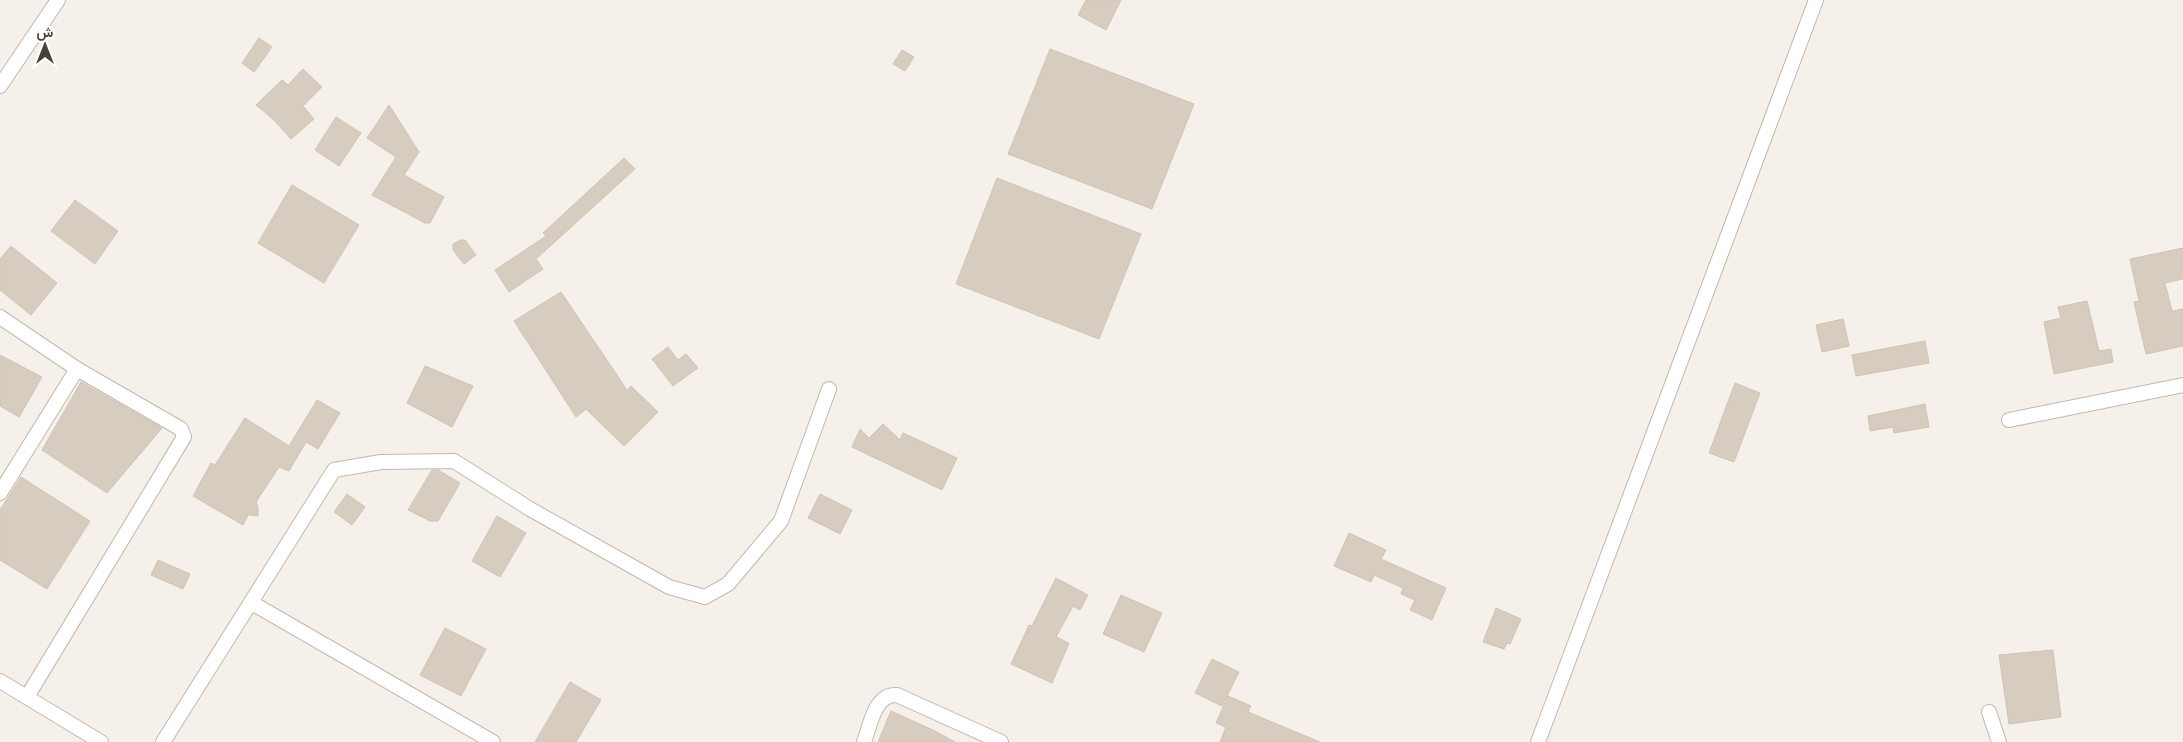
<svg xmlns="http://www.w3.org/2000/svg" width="2183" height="742" viewBox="0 0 2183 742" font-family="Montserrat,Vazirmatn,sans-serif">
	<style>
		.building { fill: #d7ccc0; stroke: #d1c3b3 }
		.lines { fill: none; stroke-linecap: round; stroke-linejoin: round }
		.minor-casing { stroke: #c1b8ad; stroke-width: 16 }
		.minor { stroke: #fff; stroke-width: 14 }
	</style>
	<rect width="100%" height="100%" fill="#f5f1ea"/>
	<g class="building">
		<path d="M1086 0H1121L1106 30 1078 15Z"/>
		<path d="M259 38 272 47 254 72 242 63Z"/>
		<path d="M1050 49 1194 104 1152 209 1008 154Z"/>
		<path d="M902 50 914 57 905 71 893 64Z"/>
		<path d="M303 69 322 87 303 106 314 119 291 139 274 120 256 105 282 80 288 85Z"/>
		<path d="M389 105 419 152 404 175 444 197 430 223H425L372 195 396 157 367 138Z"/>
		<path d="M336 117 361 133 339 166 315 150Z"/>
		<path d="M624 158 635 169 536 259 543 269 509 292 495 270 546 236 543 233Z"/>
		<path d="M997 178 1141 234 1099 339 956 284Z"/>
		<path d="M292 185 359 225 324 283 258 243Z"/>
		<path d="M75 200 118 231 95 264 51 231Z"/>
		<path d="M460 240H465L476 255 464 264 453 250V244Z"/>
		<path d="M11 246 57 283 31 315 0 290V259Z"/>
		<path d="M2183 248V279L2165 283 2172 311 2183 309V346L2146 354 2134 302 2139 301 2130 259Z"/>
		<path d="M561 292 627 390 631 386 658 412 624 446 586 409 576 417 514 321Z"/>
		<path d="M2087 301 2099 351 2111 349 2113 362 2054 374 2044 322 2061 318 2058 307Z"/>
		<path d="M1843 319 1849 346 1822 352 1816 325Z"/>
		<path d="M1925 341 1929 363 1856 376 1852 355Z"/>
		<path d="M668 347 678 360 686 354 698 368 673 386 652 359Z"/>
		<path d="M0 355 42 377 19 417 0 406Z"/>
		<path d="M425 366 473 386 452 427 407 403Z"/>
		<path d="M81 382 162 428 107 493 42 450Z"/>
		<path d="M1735 383 1760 393 1734 462 1709 453Z"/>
		<path d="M317 400 340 413 318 449 306 442 289 471 279 467 256 502 258 507V516L248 515 243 525 193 496 211 463 215 465 245 418 289 446Z"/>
		<path d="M1925 404 1929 427 1894 433 1893 427 1870 431 1868 416Z"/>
		<path d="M883 424 900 440 903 433 957 458 942 490 852 447 860 429 869 438Z"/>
		<path d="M432 470H438L460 483 438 521H430L408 510Z"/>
		<path d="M21 477 90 521 47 589 0 560V510Z"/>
		<path d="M347 494 365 507 352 525 334 512Z"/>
		<path d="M820 494 852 510 840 534 808 518Z"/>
		<path d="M497 516 526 533 500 577 472 561Z"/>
		<path d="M1349 533 1386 550 1381 559 1446 588 1432 620 1410 610 1415 600 1401 594 1403 588 1374 575 1371 582 1334 566Z"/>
		<path d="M158 560 190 574 183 589 151 575Z"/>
		<path d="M1056 578 1088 595 1080 610 1073 606 1056 637 1069 643 1052 683 1011 664 1029 625 1032 626Z"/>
		<path d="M1121 595 1162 613 1144 652 1103 634Z"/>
		<path d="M1496 608 1521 619 1510 644 1507 643 1504 649 1483 642Z"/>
		<path d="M445 628 486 649 461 696 420 675Z"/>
		<path d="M2053 650 2061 717 2009 724 1999 655Z"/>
		<path d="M1212 659 1239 672 1222 706 1195 693Z"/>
		<path d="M570 682 601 700 576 742H535Z"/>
		<path d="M1228 696 1251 706 1248 712 1320 742H1220L1226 727 1216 723Z"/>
		<path d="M891 711 935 731 955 742H878Z"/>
	</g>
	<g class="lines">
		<g class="minor-casing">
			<g id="minor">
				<path d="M0 86 58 0"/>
				<path d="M0 317 77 369 0 493"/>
				<path d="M2009 420 2183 385"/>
				<path d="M252 603 493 742"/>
				<path d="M0 681 101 742"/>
				<path d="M27 697 184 437 181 429 77 369"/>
				<path d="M1989 712 1999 742"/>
				<path d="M163 742 334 470 381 462 454 461 530 509 669 587 705 597 728 584 781 521 829 389"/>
				<path d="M864 742C870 726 875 693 897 695L1001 742"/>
				<path d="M1538 742 1816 0"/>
			</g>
		</g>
		<use href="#minor" class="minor"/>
	</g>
	<g transform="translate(45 45)" stroke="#ffffff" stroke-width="4" paint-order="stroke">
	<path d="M0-4L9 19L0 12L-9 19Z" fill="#494138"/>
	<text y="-8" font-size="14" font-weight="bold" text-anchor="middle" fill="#494138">ش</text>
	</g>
</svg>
